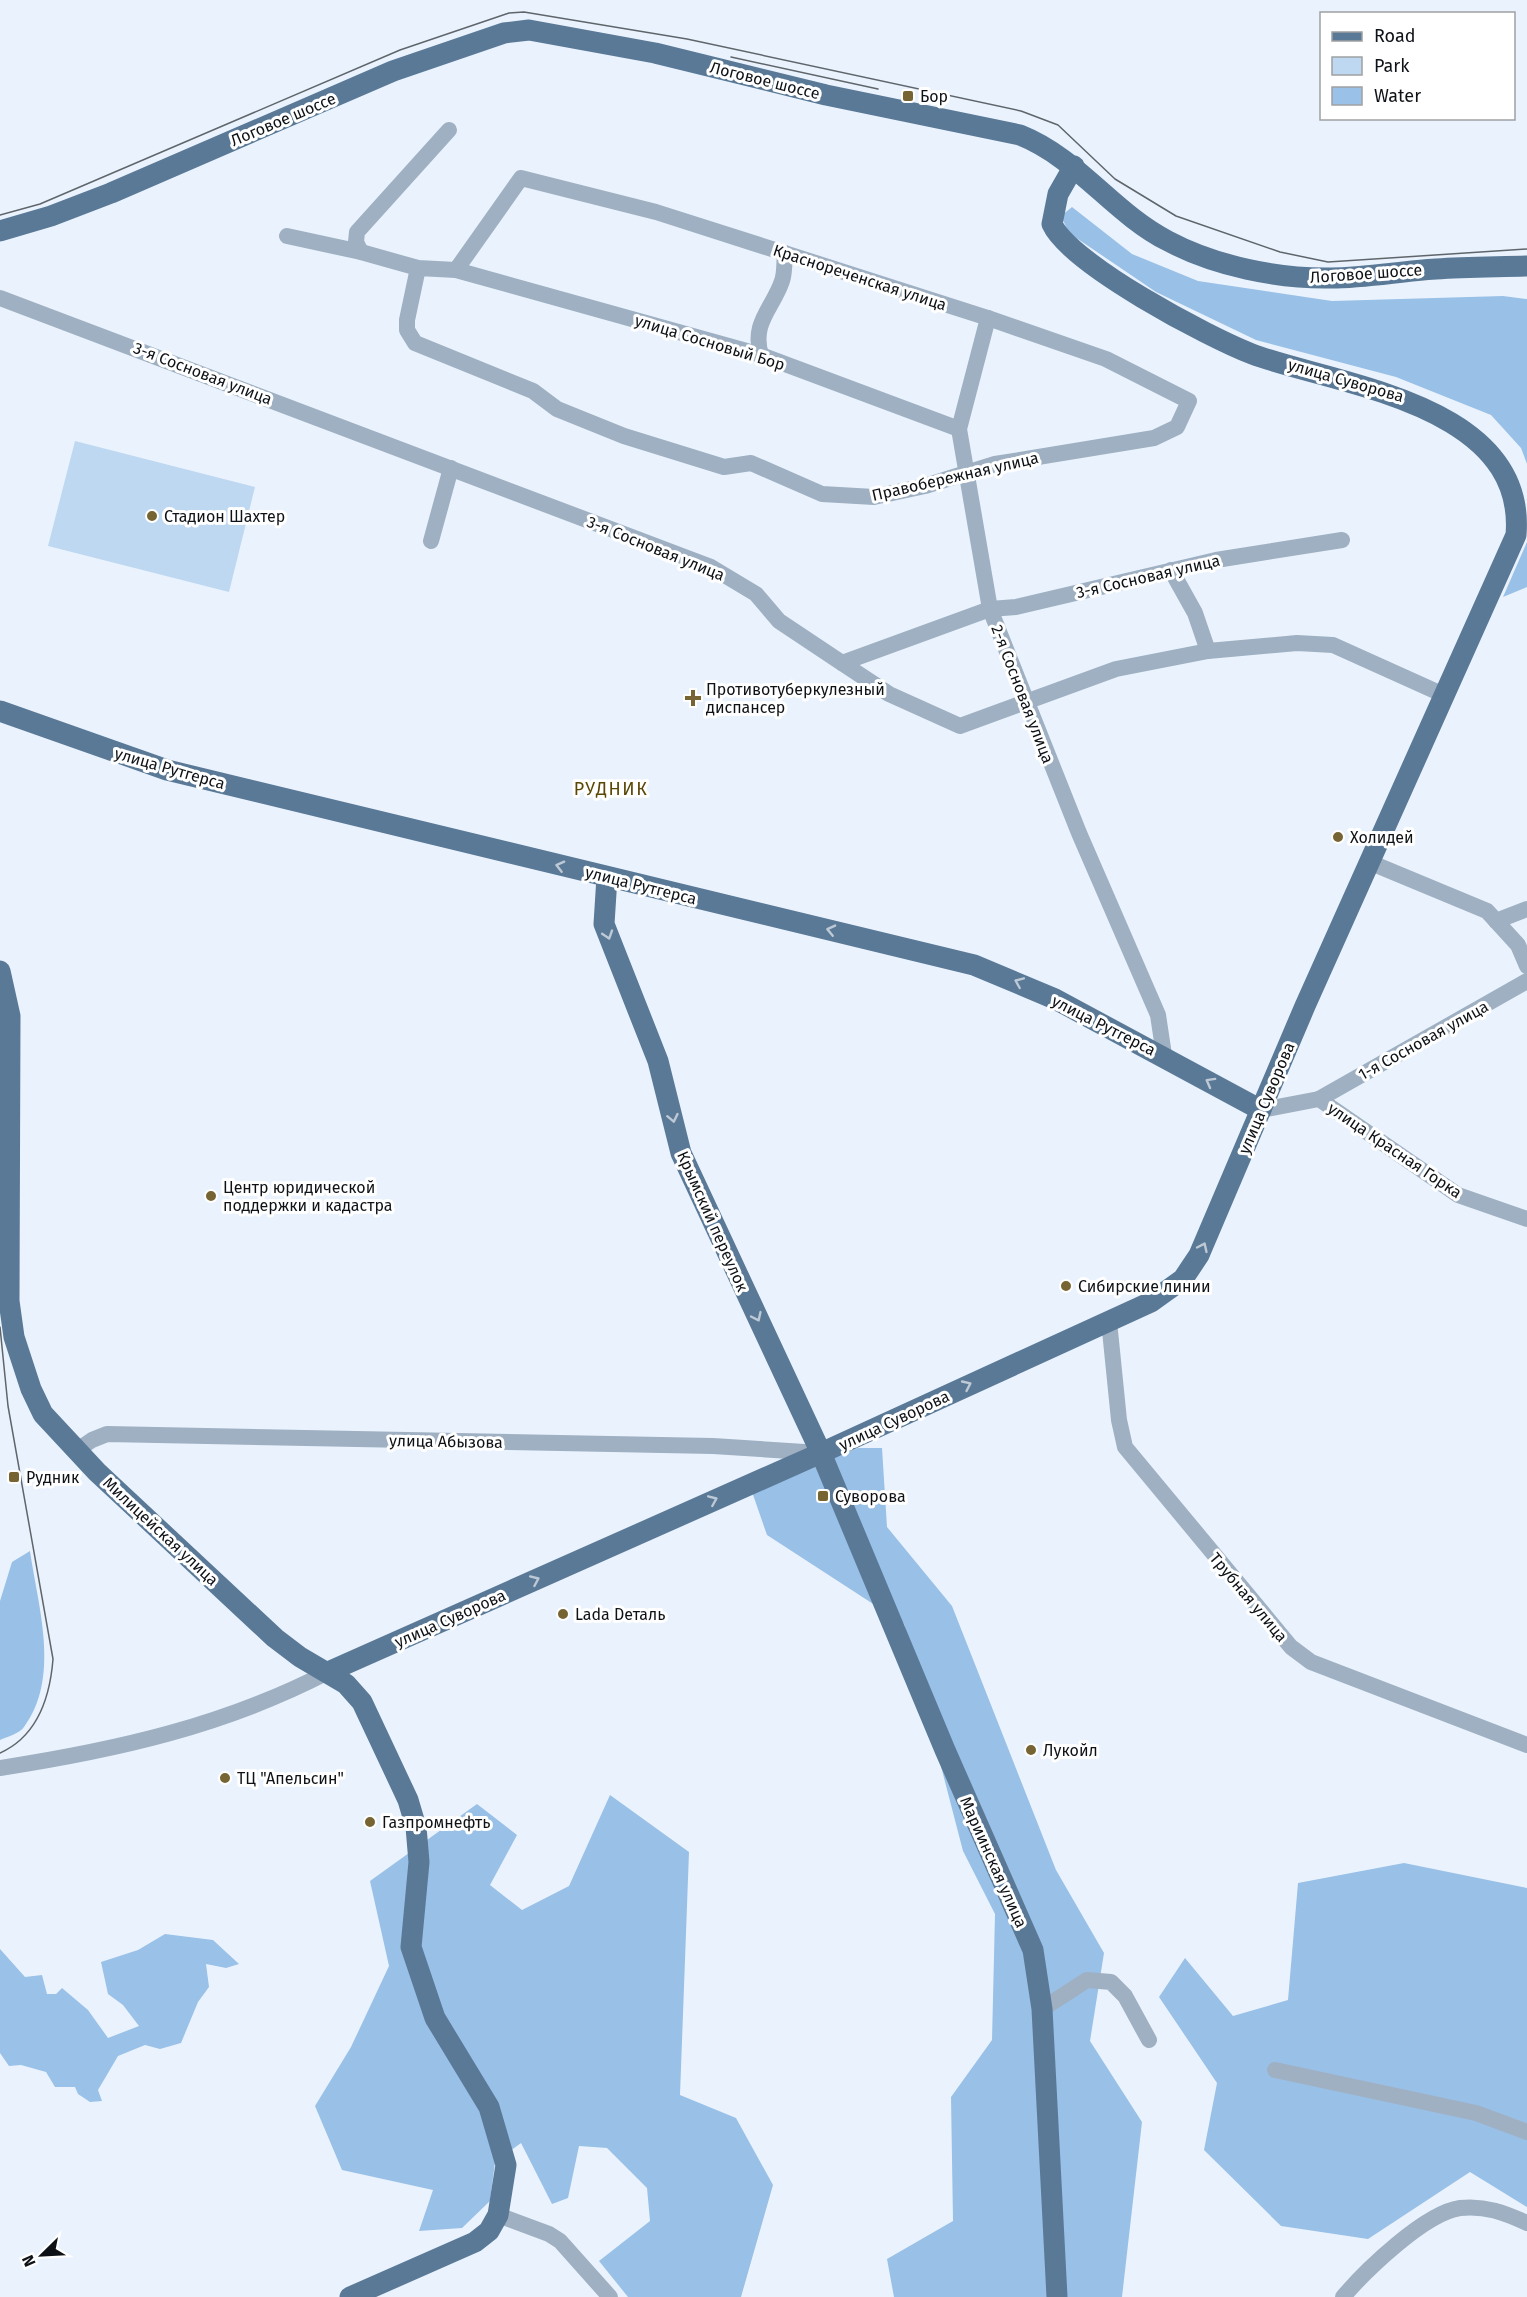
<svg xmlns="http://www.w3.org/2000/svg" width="1527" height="2297" viewBox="0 0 1527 2297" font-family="'Fira Sans',sans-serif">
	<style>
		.green { fill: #bed8f2 }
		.forest { fill: #99c0e7 }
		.water { fill: #9ac1e8 }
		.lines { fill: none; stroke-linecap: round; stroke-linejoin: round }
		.minor { stroke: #9fb0c2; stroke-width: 16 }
		.major { stroke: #5a7997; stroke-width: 21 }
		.tram { stroke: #5f656b; stroke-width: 1.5 }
		.oneway { stroke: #bdc9d5 }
		.poi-dot { fill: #766432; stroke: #fff; stroke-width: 2 }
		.labels { text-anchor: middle; stroke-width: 6; stroke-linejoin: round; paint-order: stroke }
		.street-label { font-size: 16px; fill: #0e1216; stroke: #fff }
		.poi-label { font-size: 16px; fill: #0e1216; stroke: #fff; text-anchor: start }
		.neighbourhood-label { font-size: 18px; letter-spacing: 1.5px; fill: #5a4706; stroke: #fff }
	</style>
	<rect width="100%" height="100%" fill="#eaf3fd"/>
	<path class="green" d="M75 441 255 487 229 592 48 546Z"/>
	<g class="forest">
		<path d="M1072 207 1132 254 1198 281 1332 301 1503 296 1527 299V464L1521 448 1491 415 1396 377 1256 340 1156 292 1069 233 1061 216Z"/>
		<path d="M1527 542V587L1503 597Z"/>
		<path d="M858 1448H882L887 1527 952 1606 1056 1870 1104 1953 1090 2041 1142 2122 1122 2297H894L887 2259 953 2221 951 2097 992 2040 995 1914 963 1851 904 1624 767 1535 751 1489Z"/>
		<path d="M30 1551C38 1607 61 1677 24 1727 20 1733 7 1737 0 1740V1601L12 1562Z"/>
		<path d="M610 1795 689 1852 680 2095 736 2118 773 2185 741 2297H628L599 2261 650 2221 647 2188 607 2148 579 2146 568 2198 552 2204 521 2143 495 2162 490 2201 462 2228 419 2231 433 2190 342 2170 315 2106 351 2047 389 1966 370 1881 477 1804 517 1835 490 1885 522 1910 569 1886Z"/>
		<path d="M1404 1863 1527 1888V2207L1470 2172 1368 2239 1281 2226 1204 2150 1217 2083 1159 1997 1185 1958 1233 2016 1288 2000 1298 1883Z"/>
	</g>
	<path class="water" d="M165 1934 213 1940 239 1964 226 1968 206 1964 209 1987 198 2002 181 2043 160 2049 145 2045 118 2056 98 2090 102 2101 90 2102 78 2094 75 2087H55L46 2072 21 2065 9 2066 0 2053V1949L25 1977 42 1975 47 1994H56L62 1988 88 2010 108 2038 139 2026 123 2005 108 1994 101 1962 138 1950Z"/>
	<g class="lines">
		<g class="minor">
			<path d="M287 236 361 252 418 268 456 270 521 178 656 212 988 318 1106 359 1189 401 1177 427 1154 438 995 464 925 486 874 497 822 494 751 463 724 467 624 436 557 409 533 391 415 343 407 330V320L418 268"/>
			<path d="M361 252 356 242 357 232 449 130"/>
			<path d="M456 270 761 355 959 429"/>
			<path d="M0 298 711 567 756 594 779 621 842 663 990 609 1016 607 1216 560 1342 540"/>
			<path d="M988 318 959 429 990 609 1079 833 1158 1015 1164 1055"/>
			<path d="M761 355C751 323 773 308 782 281 785 273 784 262 785 253"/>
			<path d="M431 541 451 468"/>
			<path d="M1171 570 1195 613 1208 651"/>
			<path d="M842 663 889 694 960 726 1116 669 1208 651 1297 643 1333 645 1444 695"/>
			<path d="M1369 862 1487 911 1518 945 1527 966"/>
			<path d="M1496 921 1527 909"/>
			<path d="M1319 1099 1527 981"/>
			<path d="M1261 1110 1319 1099 1458 1195 1527 1219"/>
			<path d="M1109 1321 1119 1420 1125 1447 1291 1647 1311 1662 1527 1745"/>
			<path d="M76 1451 92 1440 107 1434 713 1446 820 1453"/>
			<path d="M0 1768C116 1750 224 1726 328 1672"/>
			<path d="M1042 2009 1087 1980 1111 1982 1125 1996 1149 2040"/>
			<path d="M1275 2070 1476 2113 1527 2132"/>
			<path d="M498 2215 549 2234 560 2241 610 2297"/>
			<path d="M1343 2297C1366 2270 1425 2213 1460 2208 1485 2205 1505 2213 1527 2223"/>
		</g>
		<g class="major">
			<path d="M0 231 51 216 111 193 393 71 504 33 529 30 655 53 826 95 1020 135C1078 158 1113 213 1168 241 1215 266 1278 279 1331 278 1366 278 1401 271 1436 269 1466 267 1497 267 1527 266"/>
			<path d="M0 711 167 770 974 965 1055 999 1261 1110"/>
			<path d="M607 877 604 924 658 1061 681 1153 821 1453 945 1750 1033 1950 1042 2009 1057 2297"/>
			<path d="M0 971 10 1016 9 1301 14 1337 31 1389 43 1414 97 1472 275 1638 300 1657 346 1684 362 1702 408 1800 416 1827 419 1862 411 1947 435 2018 489 2107 506 2165 498 2215 489 2231 475 2242 350 2297"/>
			<path d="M328 1672 821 1453 1151 1302 1183 1279 1199 1255 1305 1006 1516 535C1527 402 1331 384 1252 354 1208 337 1070 264 1052 224L1058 194 1074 166"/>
		</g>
		<g class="tram">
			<path d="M731 57 878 89"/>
			<path d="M0 215 40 204 400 50 509 13 524 12 687 39 1021 111 1058 125 1115 179 1176 216 1280 252 1328 262 1527 249"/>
			<path d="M0 1327 8 1406 53 1659C50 1697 38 1736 0 1753"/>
		</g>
	</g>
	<defs><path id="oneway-chevron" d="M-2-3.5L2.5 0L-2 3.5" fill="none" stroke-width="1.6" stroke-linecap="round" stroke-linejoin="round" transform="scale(1.5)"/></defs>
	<g class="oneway">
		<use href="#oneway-chevron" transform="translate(560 866) rotate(-166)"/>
		<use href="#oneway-chevron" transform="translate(831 930) rotate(-167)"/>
		<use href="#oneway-chevron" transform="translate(608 935) rotate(72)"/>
		<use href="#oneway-chevron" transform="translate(1019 982) rotate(-157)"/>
		<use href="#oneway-chevron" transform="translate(1210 1082) rotate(-151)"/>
		<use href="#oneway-chevron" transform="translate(673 1118) rotate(78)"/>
		<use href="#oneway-chevron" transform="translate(1203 1247) rotate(-65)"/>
		<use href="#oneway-chevron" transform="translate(757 1317) rotate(65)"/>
		<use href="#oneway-chevron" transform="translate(967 1385) rotate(-25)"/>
		<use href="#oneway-chevron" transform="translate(713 1500) rotate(-23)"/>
		<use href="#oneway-chevron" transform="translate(535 1580) rotate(-24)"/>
	</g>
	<g class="poi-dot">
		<rect x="902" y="90" width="12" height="12" rx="3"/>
		<circle cx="152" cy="516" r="6"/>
		<path d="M690 689h6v6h6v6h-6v6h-6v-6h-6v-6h6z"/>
		<circle cx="1338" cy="837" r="6"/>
		<circle cx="211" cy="1196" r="6"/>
		<circle cx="1066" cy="1286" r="6"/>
		<rect x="8" y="1471" width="12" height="12" rx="3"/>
		<rect x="817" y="1490" width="12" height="12" rx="3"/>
		<circle cx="563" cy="1614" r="6"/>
		<circle cx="1031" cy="1750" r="6"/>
		<circle cx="225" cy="1778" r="6"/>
		<circle cx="370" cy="1822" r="6"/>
	</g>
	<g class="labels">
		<g class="street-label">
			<text transform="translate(765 80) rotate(14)" y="6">Логовое шоссе</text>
			<text transform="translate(283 119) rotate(-23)" y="6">Логовое шоссе</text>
			<text transform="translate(1366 273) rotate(-4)" y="6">Логовое шоссе</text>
			<text transform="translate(860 277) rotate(18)" y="6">Краснореченская улица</text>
			<text transform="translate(710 342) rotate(17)" y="6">улица Сосновый Бор</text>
			<text transform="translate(203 373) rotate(21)" y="6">3-я Сосновая улица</text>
			<text transform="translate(1346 380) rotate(16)" y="6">улица Суворова</text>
			<text transform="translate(955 476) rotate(-13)" y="6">Правобережная улица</text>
			<text transform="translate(656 548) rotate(22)" y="6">3-я Сосновая улица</text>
			<text transform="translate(1148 576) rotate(-13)" y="6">3-я Сосновая улица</text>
			<text transform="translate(1023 694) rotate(69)" y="6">2-я Сосновая улица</text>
			<text transform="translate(170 768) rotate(16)" y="6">улица Рутгерса</text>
			<text transform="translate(641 885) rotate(14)" y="6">улица Рутгерса</text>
			<text transform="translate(1104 1025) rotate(27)" y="6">улица Рутгерса</text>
			<text transform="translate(1423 1040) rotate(-29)" y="6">1-я Сосновая улица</text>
			<text transform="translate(1266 1098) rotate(-67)" y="6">улица Суворова</text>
			<text transform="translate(1395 1150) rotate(34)" y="6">улица Красная Горка</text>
			<text transform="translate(713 1221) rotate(66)" y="6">Крымский переулок</text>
			<text transform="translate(894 1420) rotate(-25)" y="6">улица Суворова</text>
			<text transform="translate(446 1441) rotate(1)" y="6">улица Абызова</text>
			<text transform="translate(161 1531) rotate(43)" y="6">Милицейская улица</text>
			<text transform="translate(1249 1597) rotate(50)" y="6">Трубная улица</text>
			<text transform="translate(450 1618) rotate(-24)" y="6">улица Суворова</text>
			<text transform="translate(994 1862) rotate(66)" y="6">Мариинская улица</text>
		</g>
		<g class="poi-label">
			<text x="920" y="102">Бор</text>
			<text x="164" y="522">Стадион Шахтер</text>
			<text x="706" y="695">Противотуберкулезный<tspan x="706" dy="18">диспансер</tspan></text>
			<text x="1350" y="843">Холидей</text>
			<text x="223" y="1193">Центр юридической<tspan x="223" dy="18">поддержки и кадастра</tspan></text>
			<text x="1078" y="1292">Сибирские линии</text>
			<text x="26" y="1483">Рудник</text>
			<text x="835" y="1502">Суворова</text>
			<text x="575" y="1620">Lada Dеталь</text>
			<text x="1043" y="1756">Лукойл</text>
			<text x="237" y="1784">ТЦ "Апельсин"</text>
			<text x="382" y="1828">Газпромнефть</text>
		</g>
		<g class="neighbourhood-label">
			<text x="611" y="795">РУДНИК</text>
		</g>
	</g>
	<rect x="1320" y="12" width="195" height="108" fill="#ffffff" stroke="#9fa0a2" stroke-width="1.5"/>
	<rect x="1332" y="32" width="30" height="9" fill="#5a7997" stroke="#9fa0a2" stroke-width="1.5"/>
	<text x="1374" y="42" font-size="18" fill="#0e1216">Road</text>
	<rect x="1332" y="57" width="30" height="18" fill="#bed8f2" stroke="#9fa0a2" stroke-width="1.5"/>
	<text x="1374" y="72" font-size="18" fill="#0e1216">Park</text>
	<rect x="1332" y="87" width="30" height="18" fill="#9ac1e8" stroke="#9fa0a2" stroke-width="1.5"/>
	<text x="1374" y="102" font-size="18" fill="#0e1216">Water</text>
	<g transform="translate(42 2255) rotate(246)" stroke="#ffffff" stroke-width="4.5" paint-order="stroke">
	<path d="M0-4.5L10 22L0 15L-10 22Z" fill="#0e1216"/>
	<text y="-9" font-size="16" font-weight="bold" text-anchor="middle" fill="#0e1216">N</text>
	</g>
</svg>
